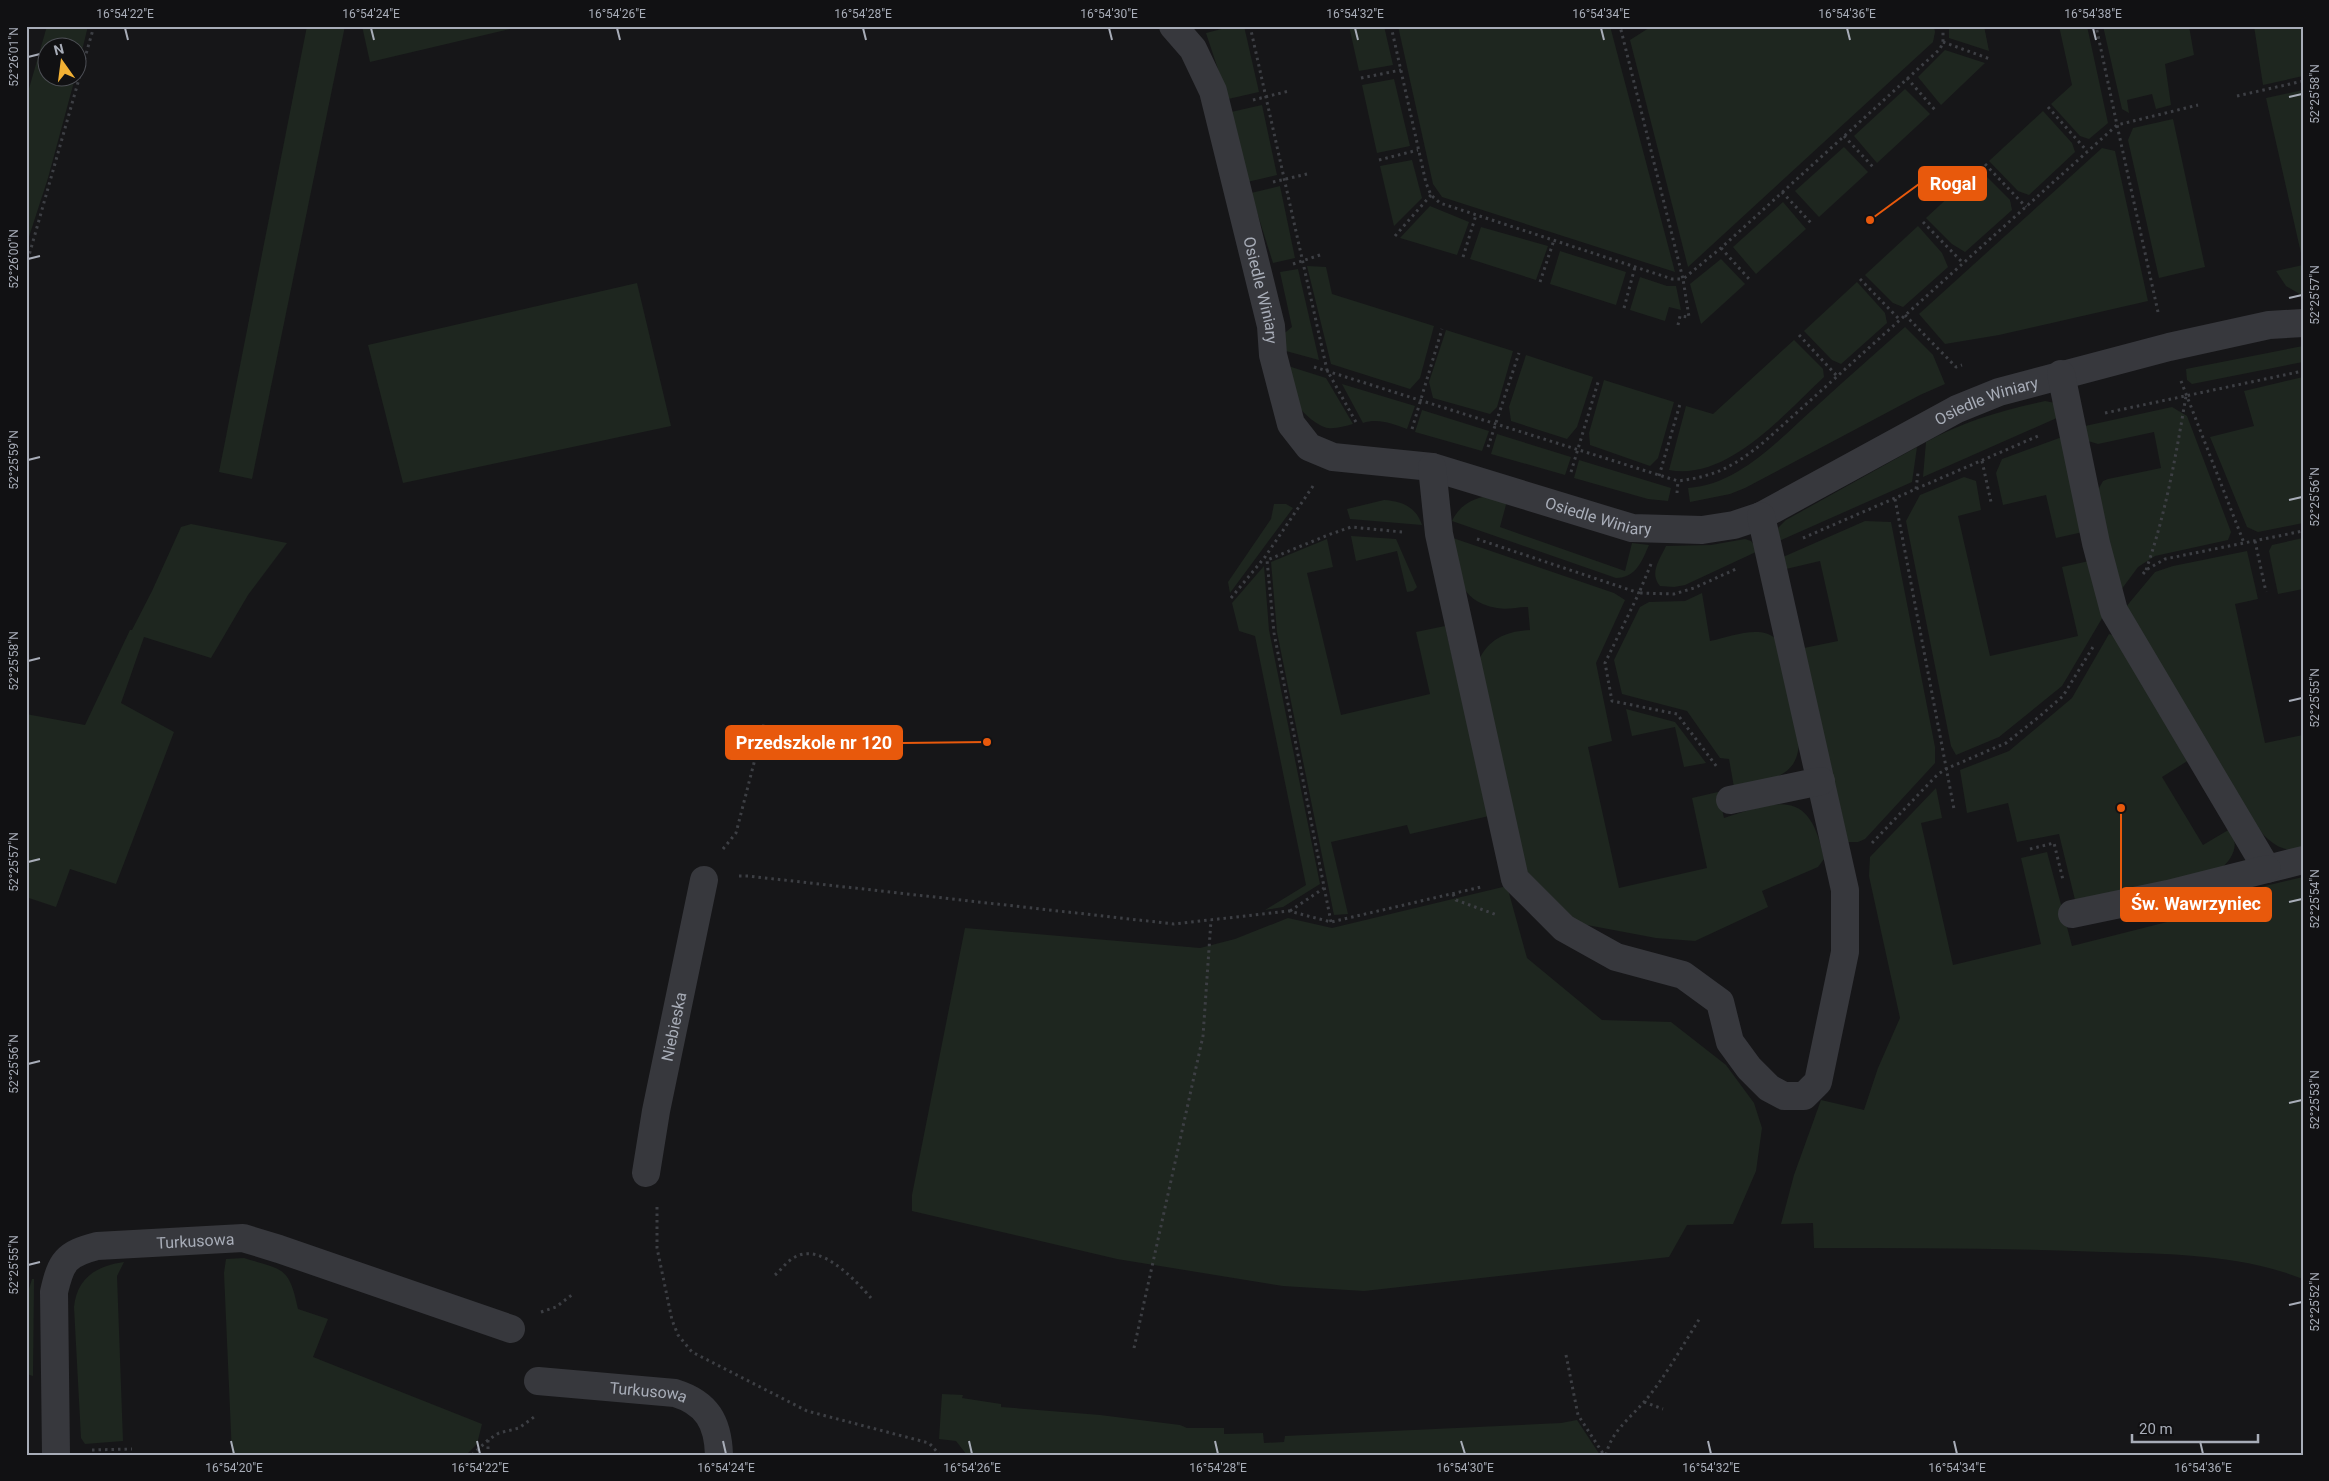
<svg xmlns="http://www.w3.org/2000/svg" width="2329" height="1481" viewBox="0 0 2329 1481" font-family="Roboto,sans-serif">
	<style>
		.green { fill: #1e261f }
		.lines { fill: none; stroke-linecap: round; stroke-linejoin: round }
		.path { stroke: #3d3f44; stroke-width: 3; stroke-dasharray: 2.5 4; stroke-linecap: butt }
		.minor { stroke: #37383d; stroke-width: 28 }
		.ticks { fill: none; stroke: #a8adb8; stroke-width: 2 }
		.labels { text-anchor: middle; stroke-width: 5; stroke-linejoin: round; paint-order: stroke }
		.street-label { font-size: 16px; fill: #a8adb8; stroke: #111113 }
		.leader { fill: none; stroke: #e8590c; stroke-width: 2 }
		.callout-dot { fill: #e8590c; stroke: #111113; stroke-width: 2 }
		.callout { fill: #e8590c; stroke: #e8590c; stroke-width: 2 }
		.callout-label { font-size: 18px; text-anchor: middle; font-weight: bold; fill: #fff }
		.neatline { fill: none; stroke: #a8adb8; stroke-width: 2 }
		.ticks-label { font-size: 12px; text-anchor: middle; fill: #a8adb8 }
	</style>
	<rect width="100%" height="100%" fill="#161618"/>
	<g class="green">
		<path d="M47 26H88L78 67V48H48V78H75L48 178 26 246V99Z"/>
		<path d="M307 26H345L252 479 219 472Z"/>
		<path d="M362 26H523L370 62Z"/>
		<path d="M1233 26H1244L1259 92 1228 99 1206 33Z"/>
		<path d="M1349 26H1384L1393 65 1359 71Z"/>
		<path d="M1398 26H1610L1675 272 1442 197 1433 184Z"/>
		<path d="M1652 26H1934L1935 32 1933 42 1688 267 1630 40Z"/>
		<path d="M1949 26H1984L1989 51 1949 38Z"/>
		<path d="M2059 26H2087L2108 123 2089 139 2080 136 2051 104 2072 85Z"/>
		<path d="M2103 26H2189L2194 55 2165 64 2171 105 2156 109 2152 94 2127 100 2129 113 2122 109Z"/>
		<path d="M2254 26H2303V76L2263 85Z"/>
		<path d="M1945 50 1985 63 1941 105 1918 77Z"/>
		<path d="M1394 79 1410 146 1377 153 1362 85Z"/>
		<path d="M1905 89 1930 114 1877 163 1854 136Z"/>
		<path d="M2303 90V262L2266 98Z"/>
		<path d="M1262 105 1277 175 1247 182 1231 112Z"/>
		<path d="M2043 111 2072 143 2075 152 2029 195 2018 191 1989 161Z"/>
		<path d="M2173 119 2205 267 2159 278 2128 140 2133 128Z"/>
		<path d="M1844 147 1868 172 1819 217 1795 191Z"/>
		<path d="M2102 148 2115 151 2148 301 1999 335 1945 344 1919 314Z"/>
		<path d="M1412 160 1422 198 1394 226 1380 166Z"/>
		<path d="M1979 169 2010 200 2012 210 1965 252 1952 244 1926 218Z"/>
		<path d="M1280 186 1295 258 1273 263 1251 193Z"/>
		<path d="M1783 202 1806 229 1756 274 1733 247Z"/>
		<path d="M1430 206 1469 222 1457 255 1400 238Z"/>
		<path d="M1918 226 1942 253 1948 267 1903 307 1893 303 1865 275Z"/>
		<path d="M1481 227 1548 246 1536 280 1470 259Z"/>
		<path d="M1560 251 1626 272 1616 305 1550 284Z"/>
		<path d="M1721 259 1745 284 1701 324 1690 284Z"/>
		<path d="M2303 265V296L2286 286 2276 271Z"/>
		<path d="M1307 266 1326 267 1332 294 1434 326 1420 378 1410 389 1331 364Z"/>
		<path d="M1298 269 1319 360 1286 351 1281 336 1292 327 1280 272Z"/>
		<path d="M1640 277 1667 286H1676L1681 310 1669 307 1665 321 1630 310Z"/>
		<path d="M1857 282 1885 313 1887 323 1841 364 1832 360 1804 331Z"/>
		<path d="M637 283 671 426 403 483 368 345Z"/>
		<path d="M1905 327 1933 355 1945 384 1920 395 1745 488 1730 494 1690 502 1688 488C1741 485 1783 435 1820 403 1848 377 1877 352 1905 327Z"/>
		<path d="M1446 330 1513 351 1497 407 1490 414 1433 398 1429 382Z"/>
		<path d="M1794 340 1823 369 1824 377C1784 414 1728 481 1669 470L1686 406 1713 414Z"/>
		<path d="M2303 346V362L2192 384 2187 380 2186 369Z"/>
		<path d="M1526 355 1593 377 1577 427 1567 439 1511 421 1509 407Z"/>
		<path d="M1288 366 1326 378 1353 424C1345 426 1336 429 1328 428 1319 427 1304 414 1298 406Z"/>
		<path d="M2303 377V523L2258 532 2247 527 2210 437 2254 426 2244 391Z"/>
		<path d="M1604 380 1674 402 1658 458 1650 466 1590 445 1589 433Z"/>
		<path d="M1342 384 1415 406 1407 429C1392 424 1379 418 1363 423Z"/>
		<path d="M2045 401 2055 403 2059 417 1923 477 1926 442C1964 421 2003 410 2045 401Z"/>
		<path d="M2172 407 2187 416 2231 532 2228 540 2155 556 2138 567 2118 594 2098 490 2103 481 2108 479 2161 468 2154 432 2098 444 2088 441 2085 426Z"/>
		<path d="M1422 410 1489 431 1482 451 1415 432Z"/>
		<path d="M1497 434 1571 457 1565 475 1491 454Z"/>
		<path d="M2062 437 2083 532 2056 538 2046 495 2003 505 1996 473 2002 459Z"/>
		<path d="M1917 447 1912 482 1779 541 1778 528 1786 520Z"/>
		<path d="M1579 460 1671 488 1668 501 1648 499 1574 478Z"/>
		<path d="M1964 477 1976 481 1981 510 1958 516 1990 656 2078 636 2062 567 2089 561 2104 615 2062 686 1999 737 1956 755 1951 746 1906 521 1920 495Z"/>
		<path d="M1483 497 1507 501 1500 527 1625 571 1632 543 1649 545C1642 561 1636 578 1616 578L1452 521C1458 508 1469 500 1483 497Z"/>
		<path d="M1384 500C1402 501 1416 507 1422 525L1350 519 1347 509Z"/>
		<path d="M1274 504H1286L1293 508 1230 593 1228 582 1271 519Z"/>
		<path d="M1865 521 1891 522 1935 747V763L1865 839 1858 842H1848L1804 648 1838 641 1820 561 1786 569 1783 557Z"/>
		<path d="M191 524 287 543 248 595 211 658 144 637 121 703 174 732 116 884 70 869 56 907 26 897V714L85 725 130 630H132L152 591 181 527Z"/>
		<path d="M1351 536 1396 539 1417 587 1413 591 1407 592 1397 551 1356 561Z"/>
		<path d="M1450 537 1614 593 1625 600 1596 663 1612 741 1588 747 1619 888 1707 868 1692 798 1718 792 1724 818C1780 800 1810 788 1824 859L1818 867 1762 891 1768 907 1695 941 1656 938 1571 922 1528 881 1479 660C1489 638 1508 631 1530 630L1528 607C1518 607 1507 610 1497 608 1456 601 1458 571 1450 537Z"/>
		<path d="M2303 538V589L2278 594 2269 551 2272 545Z"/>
		<path d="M1327 539 1333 567 1307 573 1341 715 1430 694 1416 632 1445 626 1489 816 1410 834 1407 825 1331 842 1348 914 1334 915 1277 632 1271 562Z"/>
		<path d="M1745 539 1751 541 1758 551 1685 585 1674 587 1660 586C1649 573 1660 559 1666 546L1711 545Z"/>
		<path d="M2247 551 2258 599 2235 604 2265 743 2303 735V850C2280 853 2269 841 2255 826L2125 608 2155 572 2173 566Z"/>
		<path d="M1264 566 1269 630 1320 884 1283 907 1265 910 1306 885 1255 636 1239 631 1232 603Z"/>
		<path d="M1702 593 1710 641C1730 637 1760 624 1776 639L1799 740C1799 781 1766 779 1734 787L1729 759 1720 758 1687 711 1622 694 1614 660 1640 607 1649 602 1685 601Z"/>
		<path d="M2109 634 2115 636 2189 760 2162 777 2203 845 2230 829C2240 845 2233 859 2219 870L2076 904 2059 834 2017 842 2008 803 1967 813 1960 770 2009 751 2072 698Z"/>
		<path d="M1626 709 1675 722 1706 763 1684 767 1675 727 1632 736Z"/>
		<path d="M1936 788 1942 818 1921 823 1953 965 2041 944 2021 858 2047 852 2072 946 2171 921 2198 902 2303 877V1279C2239 1254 2170 1254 2102 1252 2006 1248 1910 1248 1814 1248L1813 1223 1781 1224 1794 1175 1821 1100 1864 1110 1878 1068 1900 1018 1869 876 1870 857Z"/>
		<path d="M1507 886 1527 958 1602 1020 1671 1022 1726 1065 1754 1103 1762 1128 1756 1171 1733 1224 1687 1225 1669 1257 1364 1291 1283 1286 1117 1259 912 1211V1195L965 928 1200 948 1235 939 1288 918 1332 928Z"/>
		<path d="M244 1258C283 1270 289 1266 298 1309L328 1319 313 1357 482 1424 477 1444 466 1455H232L224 1273 226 1259Z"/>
		<path d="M124 1262 117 1276 123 1441 85 1444 81 1438 74 1307C77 1278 96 1266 124 1262Z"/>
		<path d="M32 1279H34L33 1376 26 1374V1299Z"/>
		<path d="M942 1394 963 1395 962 1398 1001 1404V1407L1100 1415 1180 1425 1187 1428H1224V1434L1263 1433 1264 1443 1284 1442 1285 1436 1561 1423 1577 1420 1600 1455H967L956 1441 939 1439Z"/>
	</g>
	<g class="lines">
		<g class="path">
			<path d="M1250 26 1327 370 1357 424"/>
			<path d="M1391 26 1426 183 1431 195 1440 203 1672 279H1683L1620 26"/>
			<path d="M1943 42 1990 59"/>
			<path d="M1361 78 1401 70"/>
			<path d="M1907 78 1935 110"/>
			<path d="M2237 96 2303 81"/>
			<path d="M1253 100 1289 91"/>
			<path d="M2048 107 2087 151"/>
			<path d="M1844 136 1873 167"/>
			<path d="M1379 160 1418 150"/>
			<path d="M1985 164 2026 207"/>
			<path d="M1273 182 1307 174"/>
			<path d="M1782 192 1811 223"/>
			<path d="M1923 222 1963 263"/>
			<path d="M1395 236 1431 195"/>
			<path d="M1721 248 1750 280"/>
			<path d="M1463 257 1476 215"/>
			<path d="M1293 264 1323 254"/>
			<path d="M26 266 94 26"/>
			<path d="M1860 279 1900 320"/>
			<path d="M1540 282 1554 240"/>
			<path d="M1624 308 1635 267"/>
			<path d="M2158 312 2117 125 2198 105"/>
			<path d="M1905 315 1956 367 1962 365"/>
			<path d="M1678 325 1680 316 1689 317 1683 279 1721 248 1940 49 1943 42V26"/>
			<path d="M1799 335 1837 376"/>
			<path d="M1314 367 1678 481C1717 476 1734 466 1764 442L2117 125 2096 26"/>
			<path d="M2181 381 2244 543"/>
			<path d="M2105 413 2303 371"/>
			<path d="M1412 429 1442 329"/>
			<path d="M1488 447 1519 353"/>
			<path d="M1982 461 1991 502"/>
			<path d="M1571 472 1599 379"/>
			<path d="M1659 476 1680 404"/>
			<path d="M1916 489 1918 473"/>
			<path d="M1677 493 1678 481"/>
			<path d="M1895 499 1954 809"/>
			<path d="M1803 538 2038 436"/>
			<path d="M1477 539 1639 593 1605 663 1612 701 1677 714 1717 767"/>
			<path d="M2255 541 2266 592"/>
			<path d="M1651 564 1639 593 1674 594 1694 588 1736 569"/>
			<path d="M2146 570C2166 513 2176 455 2186 396"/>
			<path d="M2143 574 2146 570 2165 559 2303 531"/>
			<path d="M1231 598 1265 557 1313 486"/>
			<path d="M1872 843 1938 774 1948 768 2006 743 2040 716 2063 696 2093 647"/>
			<path d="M723 849 736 833 764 724"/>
			<path d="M2030 849 2054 843 2063 880"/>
			<path d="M739 876H748L1174 924 1289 911 1331 922 1481 887"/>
			<path d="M1453 894 1456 900 1497 915"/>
			<path d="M1290 911 1324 888"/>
			<path d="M1331 922 1274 633 1267 560 1328 535 1351 527 1402 532"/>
			<path d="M657 1207V1248L672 1320 678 1335 692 1352 807 1411 929 1443 940 1455"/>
			<path d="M775 1275C781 1270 787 1261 795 1257 821 1242 856 1281 871 1298"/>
			<path d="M541 1312 556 1307 573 1294"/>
			<path d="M1134 1348 1203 1036 1211 920"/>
			<path d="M1566 1355 1578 1415 1604 1455"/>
			<path d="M1644 1402 1663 1409"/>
			<path d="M488 1440V1455"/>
			<path d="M92 1450 132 1449"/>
			<path d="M472 1455 488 1440 499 1433 519 1428 534 1417"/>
			<path d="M1606 1455C1611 1432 1629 1419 1644 1402 1664 1379 1683 1345 1700 1318"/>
		</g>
		<g class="minor">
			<path id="s1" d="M1173 26 1193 49 1213 91 1271 326 1273 355 1291 424 1309 447 1333 457 1432 467 1632 528 1702 530 1734 525 1761 516 1957 409 1999 392 2169 347 2269 325 2303 323"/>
			<path d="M2061 374 2096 543 2114 611 2267 869 2303 860"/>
			<path d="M1432 467 1439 534 1515 879 1564 928 1616 957 1683 975 1720 1002 1730 1042 1749 1068 1769 1088 1784 1096H1804L1818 1082 1845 952V890L1761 516"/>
			<path d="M1730 800 1821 781"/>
			<path d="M2072 914 2168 894 2267 869"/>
			<path id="s2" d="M646 1173 656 1111 704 880"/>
			<path id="s3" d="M538 1381 675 1393C707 1403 718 1422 719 1455"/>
			<path id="s4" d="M56 1455 54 1292C61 1261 66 1254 97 1246L243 1238 279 1249 511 1329"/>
		</g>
	</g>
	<path class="ticks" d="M125 28 128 40M371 28 374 40M617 28 620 40M863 28 866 40M1109 28 1112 40M1355 28 1358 40M1601 28 1604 40M1847 28 1850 40M2093 28 2096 40M28 57 40 54M2289 97 2302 94M28 259 40 256M2289 298 2302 295M28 460 40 457M2289 500 2302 497M28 661 40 658M2289 701 2302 698M28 862 40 859M2289 902 2302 899M28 1064 40 1061M2289 1103 2302 1100M28 1265 40 1262M2289 1305 2302 1302M231 1441 234 1454M477 1441 480 1454M723 1441 726 1454M969 1441 972 1454M1215 1441 1218 1454M1461 1441 1465 1454M1708 1441 1711 1454M1954 1441 1957 1454M2200 1441 2203 1454"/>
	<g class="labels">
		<g class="street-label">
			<text dy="6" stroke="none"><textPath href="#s1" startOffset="282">Osiedle Winiary</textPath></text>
			<text dy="6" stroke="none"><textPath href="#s1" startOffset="1168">Osiedle Winiary</textPath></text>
			<text dy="6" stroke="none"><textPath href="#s1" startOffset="748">Osiedle Winiary</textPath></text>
			<text dy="6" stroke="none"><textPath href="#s2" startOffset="149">Niebieska</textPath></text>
			<text dy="6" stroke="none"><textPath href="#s4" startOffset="330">Turkusowa</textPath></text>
			<text dy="6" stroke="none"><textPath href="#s3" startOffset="111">Turkusowa</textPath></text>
		</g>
	</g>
	<path class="leader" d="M1870 220L1919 184M987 742L902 743M2121 808L2121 904"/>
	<g class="callout-dot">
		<circle cx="1870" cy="220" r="5"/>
		<circle cx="987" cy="742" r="5"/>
		<circle cx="2121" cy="808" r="5"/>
	</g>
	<g class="callout">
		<rect x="1919" y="167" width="67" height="33" rx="5"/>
		<rect x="726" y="726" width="176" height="33" rx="5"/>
		<rect x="2121" y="888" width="150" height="33" rx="5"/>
	</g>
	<g class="callout-label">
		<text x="1953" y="190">Rogal</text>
		<text x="814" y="749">Przedszkole nr 120</text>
		<text x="2196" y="910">Św. Wawrzyniec</text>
	</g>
	<rect width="2329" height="1481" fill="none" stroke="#111113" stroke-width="55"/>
	<g transform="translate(62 62) rotate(346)"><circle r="24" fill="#111113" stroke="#4d4f55"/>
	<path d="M0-4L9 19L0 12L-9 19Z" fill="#f2b134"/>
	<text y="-8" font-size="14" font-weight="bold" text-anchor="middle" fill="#a8adb8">N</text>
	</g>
	<path d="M2132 1434v8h126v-8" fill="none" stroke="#a8adb8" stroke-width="2.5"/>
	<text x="2139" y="1434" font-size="15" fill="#a8adb8" stroke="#111113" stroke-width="4" paint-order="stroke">20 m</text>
	<rect x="28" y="28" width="2274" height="1426" class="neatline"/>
	<g class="ticks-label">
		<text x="125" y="18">16°54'22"E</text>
		<text x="371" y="18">16°54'24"E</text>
		<text x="617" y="18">16°54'26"E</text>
		<text x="863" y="18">16°54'28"E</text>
		<text x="1109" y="18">16°54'30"E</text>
		<text x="1355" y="18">16°54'32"E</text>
		<text x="1601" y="18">16°54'34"E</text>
		<text x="1847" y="18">16°54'36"E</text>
		<text x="2093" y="18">16°54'38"E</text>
		<text transform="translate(14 57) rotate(-90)" y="4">52°26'01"N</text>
		<text transform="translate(2315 94) rotate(-90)" y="4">52°25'58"N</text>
		<text transform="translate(14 259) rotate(-90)" y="4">52°26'00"N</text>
		<text transform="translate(2315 295) rotate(-90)" y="4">52°25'57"N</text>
		<text transform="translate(14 460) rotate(-90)" y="4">52°25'59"N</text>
		<text transform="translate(2315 497) rotate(-90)" y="4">52°25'56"N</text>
		<text transform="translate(14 661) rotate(-90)" y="4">52°25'58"N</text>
		<text transform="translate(2315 698) rotate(-90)" y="4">52°25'55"N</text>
		<text transform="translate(14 862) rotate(-90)" y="4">52°25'57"N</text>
		<text transform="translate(2315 899) rotate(-90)" y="4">52°25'54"N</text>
		<text transform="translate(14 1064) rotate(-90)" y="4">52°25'56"N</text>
		<text transform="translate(2315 1100) rotate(-90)" y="4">52°25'53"N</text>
		<text transform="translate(14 1265) rotate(-90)" y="4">52°25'55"N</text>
		<text transform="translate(2315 1302) rotate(-90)" y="4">52°25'52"N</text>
		<text x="234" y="1472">16°54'20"E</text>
		<text x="480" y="1472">16°54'22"E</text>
		<text x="726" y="1472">16°54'24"E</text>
		<text x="972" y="1472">16°54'26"E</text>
		<text x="1218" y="1472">16°54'28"E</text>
		<text x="1465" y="1472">16°54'30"E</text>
		<text x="1711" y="1472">16°54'32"E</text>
		<text x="1957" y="1472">16°54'34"E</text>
		<text x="2203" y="1472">16°54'36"E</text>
	</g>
</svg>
